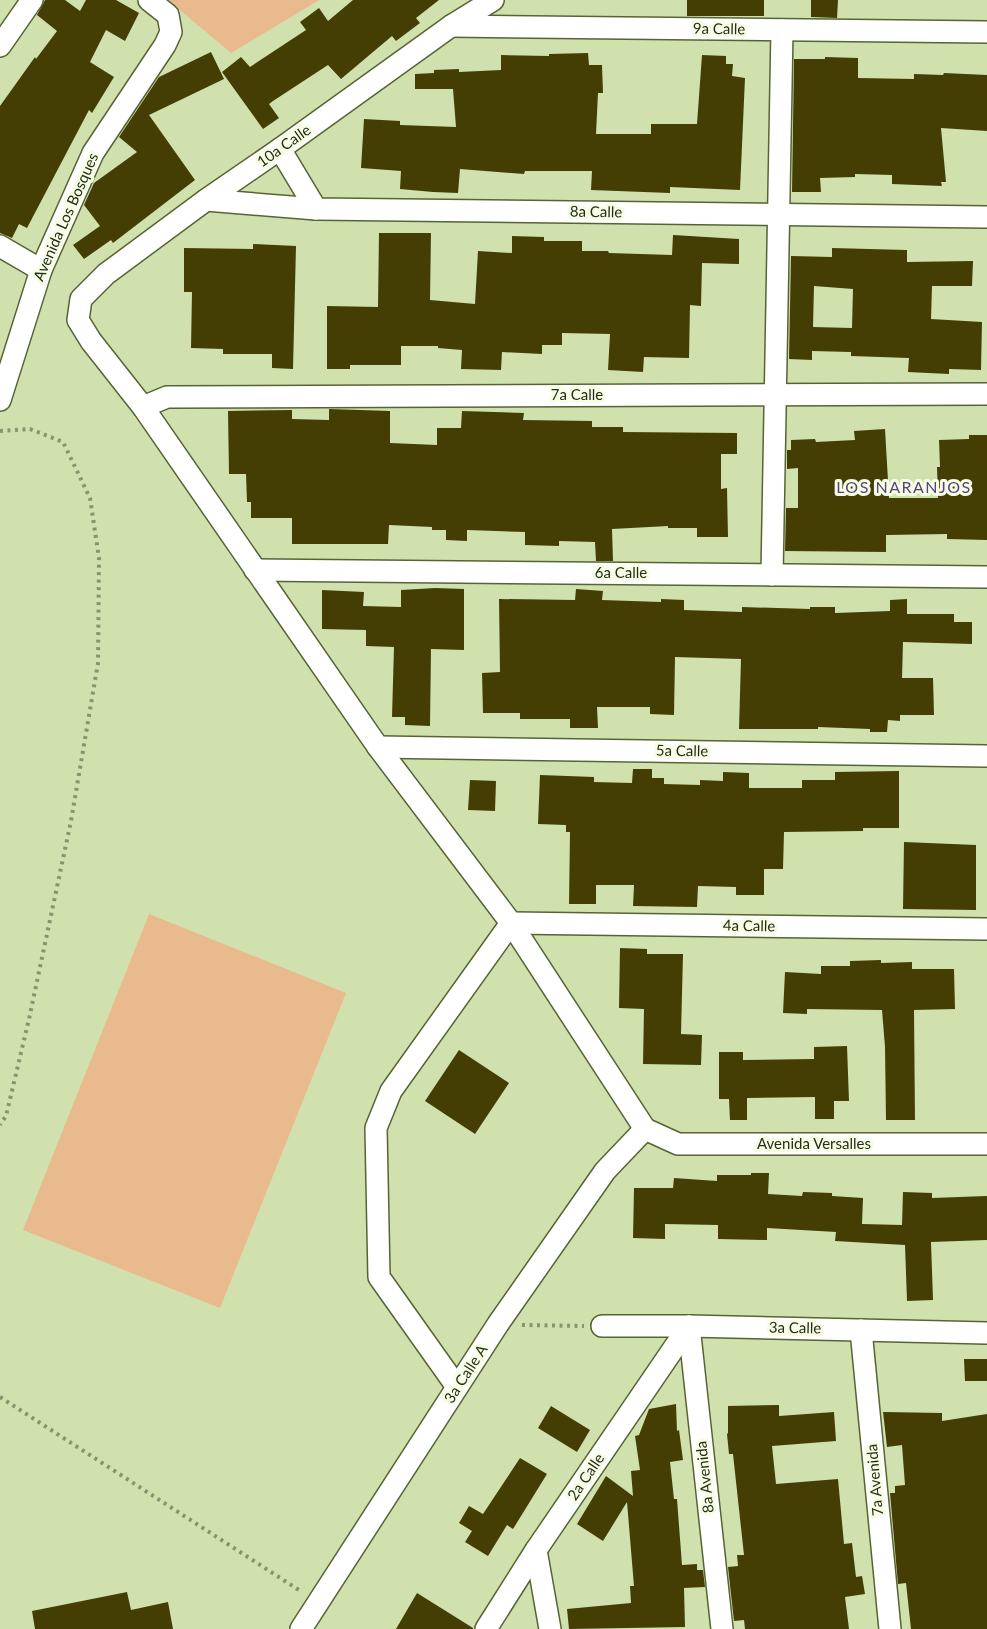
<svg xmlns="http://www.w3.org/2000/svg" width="987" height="1629" viewBox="0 0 987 1629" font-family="Lato,sans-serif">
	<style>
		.green { fill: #eaba8f }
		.building { fill: #443e05; fill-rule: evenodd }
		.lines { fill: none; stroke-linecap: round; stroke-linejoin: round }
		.minor-casing { stroke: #566435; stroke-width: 24 }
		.path { stroke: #88946e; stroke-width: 4; stroke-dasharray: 3 4.5; stroke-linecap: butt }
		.minor { stroke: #fff; stroke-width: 21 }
		.labels { text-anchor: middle; stroke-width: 6; stroke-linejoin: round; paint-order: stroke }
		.street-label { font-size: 15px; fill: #262c18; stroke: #f5fee4 }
		.neighbourhood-label { font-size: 16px; letter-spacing: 1.5px; fill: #5b417d; stroke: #f5fee4 }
	</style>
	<rect width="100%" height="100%" fill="#d0e1ad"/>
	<g class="green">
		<path d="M168 0H319L231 53Z"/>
		<path d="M149 914 346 993 220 1308 23 1230Z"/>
	</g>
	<g class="building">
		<path d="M45 0H65L80 11 86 0H116L139 13 125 41 106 30 90 62 114 77 92 113 89 110 27 228 19 224 12 238 0 233V106L35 57 36 59 57 31 37 15Z"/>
		<path d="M353 0H439L416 18 420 23 396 41 392 36 341 79 328 65 273 101 269 104 279 118 263 129 222 72 241 57 250 67 306 30 300 22 319 8 328 21Z"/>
		<rect x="687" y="0" width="77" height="16"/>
		<path d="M811 0H838L837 18 811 17Z"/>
		<path d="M211 52 224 79 149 115 195 180 113 243 111 240 84 259 73 245 100 226 84 205 94 183 137 152 119 137 159 77Z"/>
		<path d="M588 53 589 65H602L603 93H598L596 134H651V124H697L702 55 726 56V64H733L732 76 745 78 740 190 670 187V193L591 190 592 171H525L524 174 460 169 458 193 433 192 400 189 401 171 361 168 364 119 400 121V125L456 127 453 89H415V74L434 73V70L459 69V72L501 70V55L549 56V54Z"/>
		<path d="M825 57 858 58V78L914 79V74L943 75 944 73 987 75V131L941 128 946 182H941L942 186 892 184V175L855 174V177L820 178 821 192H792L794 59H825Z"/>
		<path d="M379 233H431L430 300 475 304 478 251 512 253V236L544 237V241H582V251H608L609 253 672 255 673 235 739 239V264L702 263 701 306 690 305 689 358 644 357 643 372 608 370 610 334 562 333V345H542V354L502 352 501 370 461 369 462 350 438 348V346H401V365H350V369H327V306L378 307Z"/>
		<path d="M253 244 296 246 293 369 272 368V354H223V349L191 348 192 292H184V248L253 249Z"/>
		<path d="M832 248 907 250V262L973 261 972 286H932L931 319 982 322 981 370 949 369V374L908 372 909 358 851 356V352L812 351V360L789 359 791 256 832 257ZM814 286 853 289 852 328 813 327Z"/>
		<path d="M329 409 390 411V443L437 445V428H461L462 411 524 413 523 420 592 421V427H623V432L737 433V454H721V489L727 488 728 537H697V528H668V526L612 529 613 561H596L595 542 559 541V546L525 545V532L467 530V541L446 540V530H432V527L389 525 388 544H292V518H251V502H247L246 474H229L228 411 292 410V419L329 420Z"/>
		<path d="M885 429 889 498H938L937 467H940L939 440 969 439V435H987V540L947 539V534L886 535V552L785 551 786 508H798V468L787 469V450H791V440L815 439 816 442 855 440 854 431Z"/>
		<path d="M435 588 464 589V650L431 649 430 726 405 725V717H392L394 647 366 646V630L322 629V590L364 592 363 606 401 607V590Z"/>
		<path d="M576 589 603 591 602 600 661 602V599L684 600V610L742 612V607L810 609V607H835V613L890 611V600L907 599V614H954V622H972V644L903 642 902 678H933L934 715H900V721L888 720 887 732H870V729L818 727V729H739L741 659 675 657 674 715 650 714V707H597L598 728H570V719H520V713H483L482 673 500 672 499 599 575 600Z"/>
		<path d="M633 769H652V778H664V784L700 785V780L723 781V772L749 773V788H802V780H835V772L899 771V828H863V831L784 832 783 869H764V895H736V887L698 886 697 907 633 906 634 885H596V904H569L570 832H566V825L538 824 540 775 594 777V782L632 783Z"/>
		<path d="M470 780 496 781 495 811 468 810Z"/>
		<path d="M904 842 976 845V910L903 909Z"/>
		<path d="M620 948 647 949V954H683L681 1034 702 1035 701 1065 643 1064 644 1009 619 1008Z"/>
		<path d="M881 960V963L912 962V969H954L955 1009 914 1010 915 1120H886L885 1047 882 1010 807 1009V1014L783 1013 785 972 821 974V966H850V961Z"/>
		<path d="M847 1046 849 1101H834V1119H815V1097L747 1098V1120H730L729 1099H719V1052H743V1060L814 1059V1047Z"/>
		<path d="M459 1050 509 1083 475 1134 425 1101Z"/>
		<path d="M751 1173H769L768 1194 802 1196 803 1192 832 1193V1196L863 1198 862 1224 902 1225 903 1192 932 1193V1198L987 1196V1240L931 1242 933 1300 907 1301 905 1245 835 1241 836 1232 767 1228V1240L718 1239V1225L665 1224V1239L633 1238 634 1188H673L674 1178 717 1181V1175H751Z"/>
		<path d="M964 1359H987V1381H965Z"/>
		<path d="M676 1404 677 1431 679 1430 683 1460 670 1462 674 1499H677L682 1565 697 1564V1570H703L705 1587 684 1588 685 1627 569 1629 567 1609 631 1603 630 1586H634L627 1502 603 1541 577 1524 606 1476 633 1496 631 1471 640 1470 635 1436 639 1435 649 1409Z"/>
		<path d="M779 1405V1416L834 1412 836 1441 772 1446 776 1484 838 1479 844 1544 852 1543 856 1577 862 1576 865 1594 845 1597 849 1629H745L744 1620 734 1621 728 1567 738 1566 737 1555H744L733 1454H729L727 1434 728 1433V1406Z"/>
		<path d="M551 1406 590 1430 577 1452 538 1428Z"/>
		<path d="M883 1412 942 1413V1421L987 1414V1629H911L906 1583 898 1584 890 1493H895V1486L905 1485 902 1445 887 1447Z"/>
		<path d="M520 1458 547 1474 513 1529 507 1525 488 1556 465 1542 472 1531 459 1523 469 1506 483 1514Z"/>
		<path d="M127 1592 131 1610 168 1602 173 1629H35L32 1611Z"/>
		<path d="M417 1593 473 1628V1629H396Z"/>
	</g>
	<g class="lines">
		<g class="minor-casing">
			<g id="minor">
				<path d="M493 0 451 26 280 149 206 200 106 274 81 299 78 320 91 341 143 407 378 747 511 923 645 1129"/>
				<path d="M451 26 987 32"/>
				<path d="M0 46 32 0"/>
				<path d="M280 149 316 209"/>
				<path d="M206 200 316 209 987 217"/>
				<path d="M0 246 41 270"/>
				<path d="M0 400 41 270 93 153 165 45 171 32 168 15 149 0"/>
				<path d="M143 407 167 397 987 394"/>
				<path d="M255 570 987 577"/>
				<path d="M772 575 782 30"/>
				<path d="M378 747 987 756"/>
				<path d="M645 1129 678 1144H987"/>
				<path d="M602 1326H689L987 1333"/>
				<path d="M689 1326 722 1629"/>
				<path d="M861 1330 890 1629"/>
				<path d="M457 1387 379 1277 376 1128 391 1091 511 923 987 929"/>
				<path d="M536 1550 550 1629"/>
				<path d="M301 1629 498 1324 605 1171 645 1129"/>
				<path d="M486 1629 536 1550 689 1326"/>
			</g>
		</g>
		<g class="path">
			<path d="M0 431 30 429 63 442 90 498 99 558 98 663 71 821 29 1019 6 1116 0 1125"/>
			<path d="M522 1325 584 1326"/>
			<path d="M0 1397 302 1592"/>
		</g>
		<use href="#minor" class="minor"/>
	</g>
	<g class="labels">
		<g class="street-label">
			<text transform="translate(719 29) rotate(1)" y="5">9a Calle</text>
			<text transform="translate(284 146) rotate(-35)" y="5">10a Calle</text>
			<text transform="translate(596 212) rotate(1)" y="5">8a Calle</text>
			<text transform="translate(66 217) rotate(-66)" y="5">Avenida Los Bosques</text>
			<text x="577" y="400">7a Calle</text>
			<text x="621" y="578">6a Calle</text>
			<text transform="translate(682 751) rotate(1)" y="5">5a Calle</text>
			<text transform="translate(749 926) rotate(1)" y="5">4a Calle</text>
			<text x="814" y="1149">Avenida Versalles</text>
			<text transform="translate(795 1328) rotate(1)" y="5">3a Calle</text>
			<text transform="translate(466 1374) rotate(-57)" y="5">3a Calle A</text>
			<text transform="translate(586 1477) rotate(-56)" y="5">2a Calle</text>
			<text transform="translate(705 1477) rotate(-96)" y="5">8a Avenida</text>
			<text transform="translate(875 1480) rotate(-95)" y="5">7a Avenida</text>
		</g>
		<g class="neighbourhood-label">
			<text x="904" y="493">LOS NARANJOS</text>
		</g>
	</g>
</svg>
